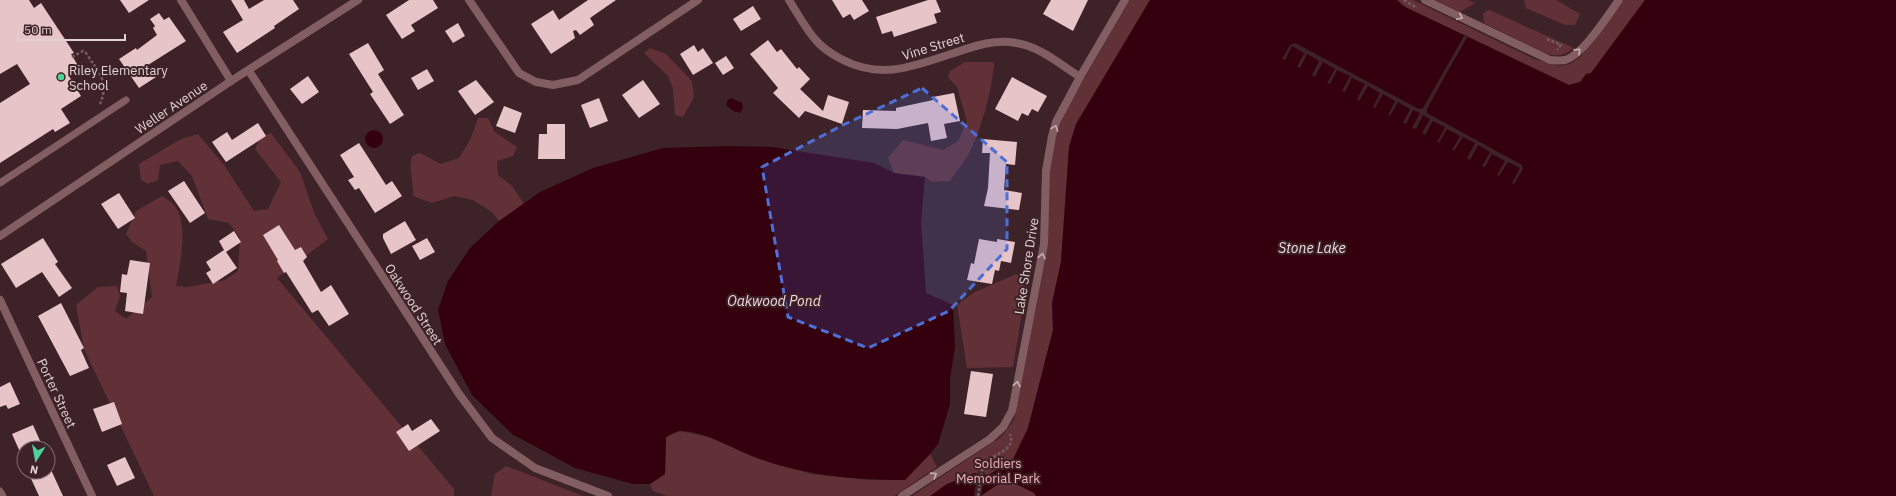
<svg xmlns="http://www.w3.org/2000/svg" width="1896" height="496" viewBox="0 0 1896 496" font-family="'IBM Plex Sans',sans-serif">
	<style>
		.green { fill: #623138 }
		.water { fill: #34000d }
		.pier { fill: #3d2327 }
		.building { fill: #e7c4c8 }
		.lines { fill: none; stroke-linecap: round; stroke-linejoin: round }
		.path { stroke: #735c5f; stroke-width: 2.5; stroke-dasharray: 3 2; stroke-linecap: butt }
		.service { stroke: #825d61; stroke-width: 7 }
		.minor { stroke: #825d61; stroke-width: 8 }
		.tertiary { stroke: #825d61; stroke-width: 8 }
		.oneway { stroke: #c5aeb0 }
		.marked { fill: #4e6fd6; fill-opacity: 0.2; stroke: #4e6fd6; stroke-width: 3; stroke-dasharray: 8 5; stroke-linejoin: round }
		.poi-dot { fill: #4dd39a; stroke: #3d2327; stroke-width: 1.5 }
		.labels { text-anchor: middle; stroke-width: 4; stroke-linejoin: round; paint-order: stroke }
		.street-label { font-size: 13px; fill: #e2d1d2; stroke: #3d2327 }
		.poi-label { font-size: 13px; fill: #e2d1d2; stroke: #3d2327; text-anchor: start }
		.park-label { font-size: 13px; fill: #f4aeb6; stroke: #3d2327 }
		.water-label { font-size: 14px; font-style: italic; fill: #f1d9db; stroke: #3d2327 }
	</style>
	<rect width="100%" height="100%" fill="#3d2327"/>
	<g class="green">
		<path d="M1130 0H1150L1076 124 1069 147 1061 262 1052 303 1053 330 1028 428 1036 496H912L1001 437 1014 420 1047 251 1050 166 1056 133 1066 110Z"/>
		<path d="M1397 0H1413L1534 59 1560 66 1570 64 1580 57 1624 0H1645L1591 73 1580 82 1569 85 1405 7Z"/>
		<path d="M1435 0H1468L1475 3 1460 12Z"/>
		<path d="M1524 0H1556L1580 14 1575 25H1565L1526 8Z"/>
		<path d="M1489 10 1574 48C1564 55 1559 57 1547 54L1484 23 1483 13Z"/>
		<path d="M650 48 666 54 692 81 694 97 683 117 675 115 673 88 668 76 644 53Z"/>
		<path d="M965 62H994C993 88 979 139 965 160 960 167 955 174 950 181L932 182 925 177 894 173 888 158 903 140 943 150 958 141 967 121 957 87 948 77 950 71Z"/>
		<path d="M478 118H488L495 132 517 147 513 156 497 161 498 175 512 186 524 204 499 221 492 212 473 200 454 196 432 203 413 196C414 182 408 169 412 156L420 153 441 164 459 158 470 140Z"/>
		<path d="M271 133 300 172 315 215 328 239 277 278 454 489V496H154L84 349 76 305 98 287 117 286 120 296 115 311 126 319 152 297 146 251 132 242 126 234 136 211 162 196C165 198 170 201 172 203 190 219 180 265 176 286L188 287 225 280 238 271 240 238 229 223 208 219 192 176 178 161 160 165 158 180 148 184 141 180 139 164 181 139 198 134 224 165 254 211 268 209 281 182 255 149 260 137Z"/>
		<path d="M1016 274 1024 280 1021 319 1013 367 967 368 957 305 973 293Z"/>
		<path d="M680 431 709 437 749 455 811 474 867 480H905L930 454 937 467 894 496H667L653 491 650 484 665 474 666 437Z"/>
		<path d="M506 466 583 496H491L495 474Z"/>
	</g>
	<g class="water">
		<path d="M1150 0H1397L1405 7 1569 85 1580 82 1586 74 1591 73 1645 0H1896V496H1036L1034 493 1012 482 997 485 981 496H930L947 484 974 473 988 475 1012 461 1028 428 1053 330 1052 303 1061 262 1069 147 1076 124Z"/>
		<path d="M731 98 742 103 743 108 740 113 733 111 726 105 728 100Z"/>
		<circle cx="374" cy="139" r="9"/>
		<path d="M727 146 772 147 874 163 894 173 925 177 921 222 926 293 953 305 955 347 950 379V404L938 444 930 454 905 480C851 480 797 475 747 454 727 445 702 431 680 431 676 431 670 435 666 437L665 474 650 484H633L575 468 512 434 472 395 445 344 438 310 448 281 470 248 499 221 540 192 593 168 663 148Z"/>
	</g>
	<g class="pier">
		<path d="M1465 34 1468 36 1446 74 1427 109V113L1522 165 1523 169 1514 184 1512 183 1520 168 1508 162 1499 176 1497 175 1505 161 1492 154 1485 167 1482 166 1490 152 1478 145 1470 160 1467 158 1475 143 1463 137 1454 151 1452 150 1460 136 1447 129 1439 143 1437 142 1445 127 1433 121 1425 135 1422 133 1430 119 1423 115 1416 129 1412 128 1420 113 1413 110 1406 124 1403 123 1410 109 1398 102 1390 116 1388 115 1395 101 1383 94 1375 108 1373 107 1380 93 1368 86 1359 101 1357 99 1365 84 1352 78 1345 92 1342 91 1350 76 1337 70 1330 84 1327 83 1335 69 1323 62 1315 77 1312 75 1319 61 1307 54 1300 68 1297 67 1304 53 1292 46 1285 60 1282 59 1290 45 1295 43 1419 109 1423 108Z"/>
		<path d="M978 471 985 472 981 496H974Z"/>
	</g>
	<g class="building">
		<path d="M0 0H29L34 8 41 3 74 53 71 54 80 69 69 76 81 96 61 109 70 123 55 132 53 129 0 163V103L30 84 17 64 0 74Z"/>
		<path d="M120 0H149L129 13Z"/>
		<path d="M231 0H244L249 9 264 0H293L299 9 274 26 275 28 237 53 223 32 243 20Z"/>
		<path d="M409 0H433L438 8 411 25 415 31 402 39 386 15Z"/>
		<path d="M588 0H616L590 18 594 25 580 35 576 30 573 31 575 38 551 54 531 24 553 10 559 20Z"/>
		<path d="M832 0H862L869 11 854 20 850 14 843 18Z"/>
		<path d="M928 0H936L941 12 934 14 937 23 894 37 892 31 882 34 876 17Z"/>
		<path d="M1051 0H1088L1073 31 1043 14Z"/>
		<path d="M753 6 761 19 741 31 733 19Z"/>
		<path d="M159 13 164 20 169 17 186 41 148 65 156 77 139 88 119 59 136 48 137 50 157 35 153 28 155 26 150 19Z"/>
		<path d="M458 23 465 36 453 43 445 31Z"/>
		<path d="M768 40 777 52 781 49 797 69 799 67 810 79 800 89 823 111 828 95 849 102 842 124 805 111 799 118 773 93 778 88 750 54Z"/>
		<path d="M368 43 384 70 378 74 404 115 390 124 370 94 373 92 349 54Z"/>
		<path d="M694 45 698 52 703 48 713 63 693 75 680 54Z"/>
		<path d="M726 56 734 68 723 75 715 63Z"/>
		<path d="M427 69 434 81 418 90 411 78Z"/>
		<path d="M308 76 319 92 302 104 290 89Z"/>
		<path d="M1012 77 1047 96 1038 112 1032 109 1028 116 1022 113 1018 121 995 109Z"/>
		<path d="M476 80 494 102 475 115 458 91Z"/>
		<path d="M643 80 660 104 639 118 622 95Z"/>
		<path d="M954 93 960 121 944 124 947 138 931 141 928 123 897 129 862 128 863 110 896 111V108L933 100V97Z"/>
		<path d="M599 98 608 121 590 128 581 105Z"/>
		<path d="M504 106 522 113 515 133 496 126Z"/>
		<path d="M258 123 266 136 226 162 212 142 227 132 232 140Z"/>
		<path d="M547 124H565V159H538L539 134H547Z"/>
		<path d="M983 139 1017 142 1015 165 1006 164 1004 190 1022 193 1019 210 984 206 988 188 990 153H982Z"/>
		<path d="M359 143 386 185 392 181 402 196 375 213 359 188 355 190 348 180 354 177 340 155Z"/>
		<path d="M184 181 205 213 190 223 168 191Z"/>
		<path d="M119 193 135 218 118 229 101 204Z"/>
		<path d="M405 221 416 240 391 254 383 238V234Z"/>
		<path d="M279 225 295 250 301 247 307 257 303 261 321 292 331 285 349 314 329 326 318 310 312 313 286 272 284 273 277 261 278 260 263 235Z"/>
		<path d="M234 231 241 242 226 252 237 268 213 284 206 273 211 270 206 262 224 250 219 241Z"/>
		<path d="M43 238 58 262 55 264 72 288 59 297 42 272 16 288 1 264Z"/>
		<path d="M427 238 435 252 420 260 412 246Z"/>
		<path d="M979 239 997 242V239L1015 242 1011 263 1001 261 999 271 995 270 992 284 967 280 971 263 974 264Z"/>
		<path d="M130 260 150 263 143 314 125 311 127 293 120 292 122 274 127 275Z"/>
		<path d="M61 303 84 348 81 350 89 368 70 376 38 316Z"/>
		<path d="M971 371 993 374 986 417 964 414Z"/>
		<path d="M10 382 20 404 8 409 6 405 0 407V387Z"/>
		<path d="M114 402 122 424 102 432 93 409Z"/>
		<path d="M431 419 440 431 409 451 396 432 408 424 412 431Z"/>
		<path d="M33 425 41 443 29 448H24V450L20 452 12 434Z"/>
		<path d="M125 457 135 478 117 486 107 465Z"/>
		<path d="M28 472H52L63 496H39Z"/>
	</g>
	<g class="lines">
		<g class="path">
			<path d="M1404 0 1417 8"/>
			<path d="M1547 39 1561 45 1557 50"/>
			<path d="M72 57 83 51 86 53C98 72 110 81 100 104"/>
			<path d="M978 496 983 464C992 454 1017 451 1010 434"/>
		</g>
		<g class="service">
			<path d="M0 183 126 100"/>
			<path d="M0 491 3 496"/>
		</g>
		<g class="minor">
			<path d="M181 0 231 81"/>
			<path d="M469 0 519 73 536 82 553 85 578 80 698 0"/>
			<path d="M789 0C797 13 805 27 814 38 821 47 833 55 843 60 883 80 914 66 954 53 975 46 994 39 1016 43 1039 46 1061 65 1080 77"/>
			<path d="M1425 0 1550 60C1555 60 1560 61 1565 60 1583 55 1608 15 1619 0"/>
			<path d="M249 71 459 394 492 438 535 468 608 496"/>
			<path d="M0 300 92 496"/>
			<path d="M902 496 990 439 1003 427 1012 411 1044 244 1046 171 1052 136 1056 122 1080 77 1125 0"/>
		</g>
		<path class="tertiary" d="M0 236 231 81 358 0"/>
	</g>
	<defs><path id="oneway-chevron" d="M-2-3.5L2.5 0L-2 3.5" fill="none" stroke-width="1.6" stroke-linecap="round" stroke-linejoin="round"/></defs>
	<g class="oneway">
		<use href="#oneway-chevron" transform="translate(1460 17) rotate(25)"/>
		<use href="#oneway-chevron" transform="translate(1578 51) rotate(-44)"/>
		<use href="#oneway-chevron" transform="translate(1055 128) rotate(-70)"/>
		<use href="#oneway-chevron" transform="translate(1042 256) rotate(-79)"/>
		<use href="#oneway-chevron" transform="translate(1017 384) rotate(-79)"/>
		<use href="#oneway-chevron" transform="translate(934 475) rotate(-33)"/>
	</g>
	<path class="marked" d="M922 88 1007 162V249L949 311 868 348 788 317 762 167 843 125Z"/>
	<circle class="poi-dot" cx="61" cy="77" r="4"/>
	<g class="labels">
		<g class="street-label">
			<text transform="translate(933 46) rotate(-17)" y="5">Vine Street</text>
			<text transform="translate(171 107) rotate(-34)" y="5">Weller Avenue</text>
			<text transform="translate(1026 266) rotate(-81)" y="5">Lake Shore Drive</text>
			<text transform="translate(414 304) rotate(57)" y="5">Oakwood Street</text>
			<text transform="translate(57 393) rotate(65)" y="5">Porter Street</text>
		</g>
		<g class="poi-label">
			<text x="69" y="75">Riley Elementary<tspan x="69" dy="15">School</tspan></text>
		</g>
		<g class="park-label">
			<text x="998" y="468">Soldiers<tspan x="998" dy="15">Memorial Park</tspan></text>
		</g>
		<g class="water-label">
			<text x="1312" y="253">Stone Lake</text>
			<text x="774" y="306">Oakwood Pond</text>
		</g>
	</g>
	<g transform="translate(36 460) rotate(191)"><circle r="19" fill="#3d2327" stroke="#7f696b"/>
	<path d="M0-3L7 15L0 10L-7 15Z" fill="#4dd39a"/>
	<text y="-6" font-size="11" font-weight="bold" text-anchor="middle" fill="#e2d1d2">N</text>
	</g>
	<path d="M18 34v6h107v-6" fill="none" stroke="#e2d1d2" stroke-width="2"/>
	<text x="24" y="34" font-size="12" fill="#e2d1d2" stroke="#3d2327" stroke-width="3" paint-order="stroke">50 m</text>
</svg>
